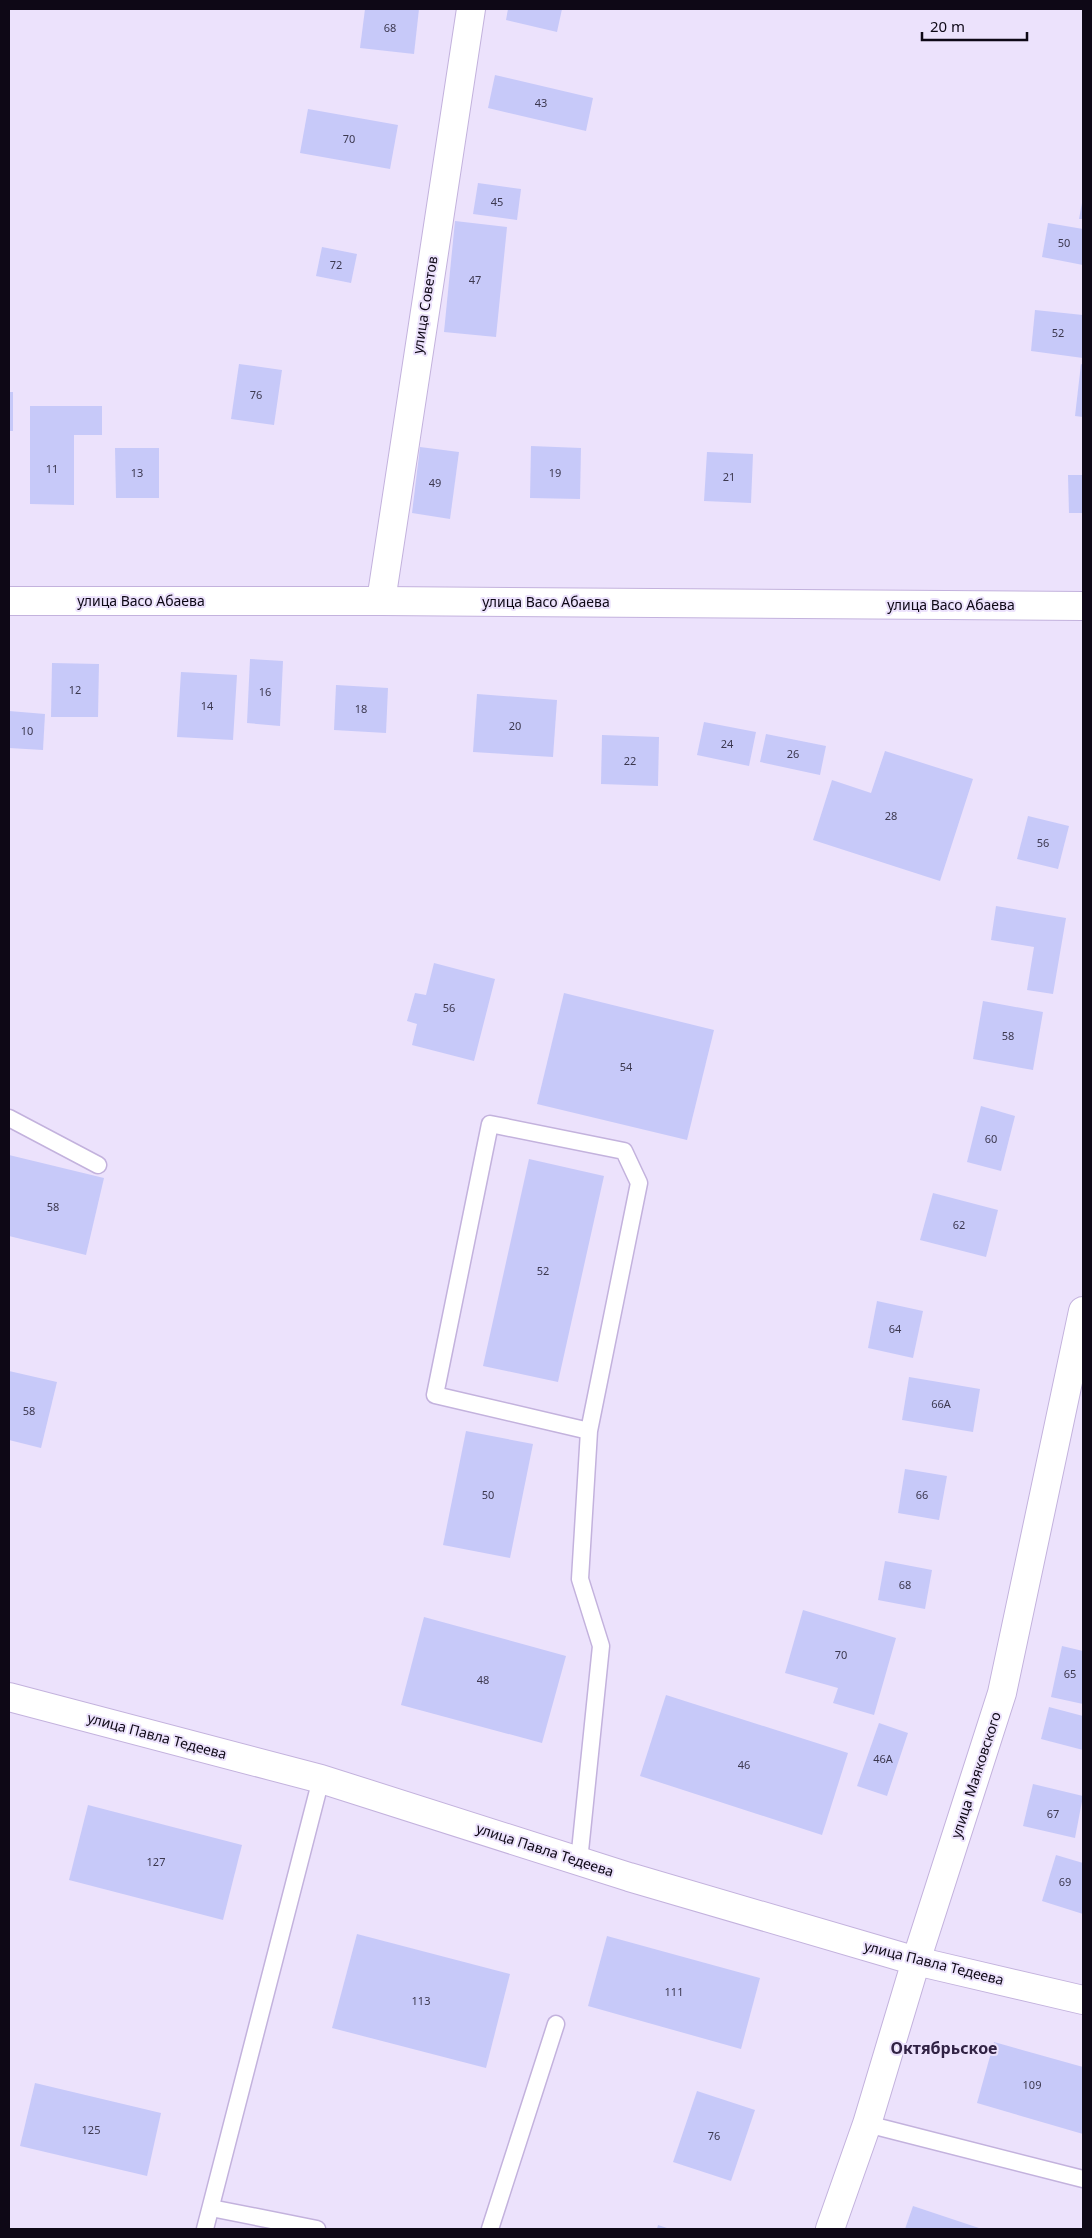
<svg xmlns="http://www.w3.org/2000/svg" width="1092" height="2238" viewBox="0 0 1092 2238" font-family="'Noto Sans',sans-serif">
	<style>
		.building { fill: #c7c9f9 }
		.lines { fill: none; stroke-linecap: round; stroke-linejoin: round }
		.lane-casing { stroke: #c3b2dd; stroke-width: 19 }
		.street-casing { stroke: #c3b2dd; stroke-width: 30 }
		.secondary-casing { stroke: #c3b2dd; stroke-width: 30 }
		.lane { stroke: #fff; stroke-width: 16 }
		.street { stroke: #fff; stroke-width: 28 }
		.secondary { stroke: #fff; stroke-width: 28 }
		.labels { text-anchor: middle; stroke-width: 4; stroke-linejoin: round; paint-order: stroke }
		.number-label { font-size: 11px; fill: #3c384f }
		.street-label { font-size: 14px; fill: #0e0816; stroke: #ece2fc }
		.quarter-label { font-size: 16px; font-weight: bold; fill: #312244; stroke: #ece2fc }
	</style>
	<rect width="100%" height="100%" fill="#ece2fc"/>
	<g class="building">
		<path d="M365 9H419L414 54 360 48Z"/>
		<path d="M508 9H562L557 32 506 20Z"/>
		<path d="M495 75 593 98 586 131 488 108Z"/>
		<path d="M308 109 398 125 390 169 300 153Z"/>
		<path d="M478 183 521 189 517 220 473 214Z"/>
		<path d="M1082 203H1083V219H1079Z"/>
		<path d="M455 221 507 227 496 337 444 332Z"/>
		<path d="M1048 223 1083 229V265L1042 257Z"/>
		<path d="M322 247 357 254 351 283 316 276Z"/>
		<path d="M1035 310 1083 315V358L1031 351Z"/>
		<path d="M239 364 282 370 274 425 231 419Z"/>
		<path d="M1081 364 1083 365V417L1075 416Z"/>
		<rect x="9" y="392" width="4" height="39"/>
		<path d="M30 406H102V435H74V505L30 504Z"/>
		<path d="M531 446 581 448 580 499 530 498Z"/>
		<path d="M420 447 459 452 450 519 412 513Z"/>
		<path d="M115 448H159V498H116Z"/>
		<path d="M707 452 753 454 751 503 704 501Z"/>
		<path d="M1068 475H1083V513H1069Z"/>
		<path d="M250 659 283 661 280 726 247 723Z"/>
		<path d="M52 663 99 664 98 717H51Z"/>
		<path d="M181 672 237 675 233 740 177 737Z"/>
		<path d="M336 685 388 688 386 733 334 730Z"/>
		<path d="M477 694 557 700 553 757 473 752Z"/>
		<path d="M9 711 45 714 43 750 9 748Z"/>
		<path d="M704 722 756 732 749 766 697 755Z"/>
		<path d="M766 734 826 746 820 775 760 762Z"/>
		<path d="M602 735 659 737 658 786 601 784Z"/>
		<path d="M885 751 973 779 940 881 813 840 832 780 871 793Z"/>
		<path d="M1028 816 1069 826 1058 869 1017 859Z"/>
		<path d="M996 906 1066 918 1053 994 1027 990 1034 947 991 940Z"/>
		<path d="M434 963 495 979 474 1061 412 1045 417 1024 407 1021 415 993 426 995Z"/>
		<path d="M564 993 714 1030 687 1140 537 1104Z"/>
		<path d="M983 1001 1043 1012 1033 1070 973 1059Z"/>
		<path d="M981 1106 1015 1116 1001 1171 967 1162Z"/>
		<path d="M9 1155 104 1178 86 1255 9 1236Z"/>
		<path d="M529 1159 604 1176 558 1382 483 1366Z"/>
		<path d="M933 1193 998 1210 986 1257 920 1240Z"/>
		<path d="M877 1301 923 1311 913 1358 868 1348Z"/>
		<path d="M9 1371 57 1382 41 1448 9 1440Z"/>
		<path d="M909 1377 980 1389 973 1432 902 1420Z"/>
		<path d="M466 1431 533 1444 510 1558 443 1545Z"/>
		<path d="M905 1469 947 1476 939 1520 898 1513Z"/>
		<path d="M885 1561 932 1570 925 1609 878 1600Z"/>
		<path d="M803 1610 896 1638 874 1715 833 1703 838 1688 785 1673Z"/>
		<path d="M424 1617 566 1656 542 1743 401 1705Z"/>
		<path d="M1062 1646 1083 1651V1704L1051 1697Z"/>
		<path d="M666 1695 848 1753 822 1835 640 1776Z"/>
		<path d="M1049 1707 1083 1716V1750L1041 1739Z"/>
		<path d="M879 1723 908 1733 887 1796 857 1786Z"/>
		<path d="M1033 1784 1083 1796 1075 1838 1023 1826Z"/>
		<path d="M88 1805 242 1845 223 1920 69 1880Z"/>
		<path d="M1056 1855 1083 1863V1914L1042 1901Z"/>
		<path d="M357 1934 510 1974 486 2068 332 2028Z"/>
		<path d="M607 1936 760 1978 741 2049 588 2006Z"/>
		<path d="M994 2042 1083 2067V2134L977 2103Z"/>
		<path d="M35 2083 161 2113 147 2176 20 2146Z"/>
		<path d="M697 2091 755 2110 731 2181 673 2162Z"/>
		<path d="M913 2206 982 2229H905Z"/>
		<path d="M658 2225 670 2229H657Z"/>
	</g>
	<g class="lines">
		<g class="lane-casing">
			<g id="lane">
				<path d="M9 1118 98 1165"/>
				<path d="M579 1861 601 1646 580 1579 589 1431 639 1183 624 1151 490 1124 435 1395 589 1431"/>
				<path d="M867 2124 1083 2179"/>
				<path d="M211 2208 317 2229"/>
				<path d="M205 2229 321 1779"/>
				<path d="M490 2229 556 2024"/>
			</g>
		</g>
		<g class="street-casing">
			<path id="street" d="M381 601 471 9"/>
		</g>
		<g class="secondary-casing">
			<g id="secondary">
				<path d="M9 601H381L1083 606"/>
				<path d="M9 1697 321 1779 629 1877 916 1961 1083 2000"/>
				<path d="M830 2229 867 2124 916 1961 1002 1693 1083 1311"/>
			</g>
		</g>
		<use href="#lane" class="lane"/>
		<use href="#street" class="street"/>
		<use href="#secondary" class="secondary"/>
	</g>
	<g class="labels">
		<g class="number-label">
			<text x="390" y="32">68</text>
			<text x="541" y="107">43</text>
			<text x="349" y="143">70</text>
			<text x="497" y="206">45</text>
			<text x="1064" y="247">50</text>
			<text x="336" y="269">72</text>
			<text x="475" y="284">47</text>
			<text x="1058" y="337">52</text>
			<text x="256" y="399">76</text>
			<text x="52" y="473">11</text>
			<text x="137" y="477">13</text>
			<text x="555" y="477">19</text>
			<text x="729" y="481">21</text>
			<text x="435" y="487">49</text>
			<text x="75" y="694">12</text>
			<text x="265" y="696">16</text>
			<text x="207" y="710">14</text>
			<text x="361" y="713">18</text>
			<text x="515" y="730">20</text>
			<text x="27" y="735">10</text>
			<text x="727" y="748">24</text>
			<text x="793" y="758">26</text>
			<text x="630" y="765">22</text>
			<text x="891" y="820">28</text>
			<text x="1043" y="847">56</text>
			<text x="449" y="1012">56</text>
			<text x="1008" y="1040">58</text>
			<text x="626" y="1071">54</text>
			<text x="991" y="1143">60</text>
			<text x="53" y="1211">58</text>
			<text x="959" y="1229">62</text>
			<text x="543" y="1275">52</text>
			<text x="895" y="1333">64</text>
			<text x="941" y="1408">66А</text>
			<text x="29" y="1415">58</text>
			<text x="488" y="1499">50</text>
			<text x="922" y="1499">66</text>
			<text x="905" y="1589">68</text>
			<text x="841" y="1659">70</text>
			<text x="1070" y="1678">65</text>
			<text x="483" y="1684">48</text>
			<text x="883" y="1763">46А</text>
			<text x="744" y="1769">46</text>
			<text x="1053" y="1818">67</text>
			<text x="156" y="1866">127</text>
			<text x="1065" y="1886">69</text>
			<text x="674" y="1996">111</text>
			<text x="421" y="2005">113</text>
			<text x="1032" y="2089">109</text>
			<text x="91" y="2134">125</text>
			<text x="714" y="2140">76</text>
		</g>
		<g class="street-label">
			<text transform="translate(425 305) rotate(-81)" y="5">улица Советов</text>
			<text x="141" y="606">улица Васо Абаева</text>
			<text x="546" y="607">улица Васо Абаева</text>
			<text x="951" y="610">улица Васо Абаева</text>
			<text transform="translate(157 1736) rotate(15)" y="5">улица Павла Тедеева</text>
			<text transform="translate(976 1775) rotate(-72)" y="5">улица Маяковского</text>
			<text transform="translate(545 1850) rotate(18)" y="5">улица Павла Тедеева</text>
			<text transform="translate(934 1963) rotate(14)" y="5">улица Павла Тедеева</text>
		</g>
		<g class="quarter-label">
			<text x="944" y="2054">Октябрьское</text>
		</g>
	</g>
	<rect width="1092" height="2238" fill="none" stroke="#0e0816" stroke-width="20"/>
	<path d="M922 32v8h105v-8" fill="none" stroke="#0e0816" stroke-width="2.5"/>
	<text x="930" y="32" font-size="15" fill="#0e0816" stroke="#ece2fc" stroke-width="4" paint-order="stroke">20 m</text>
</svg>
